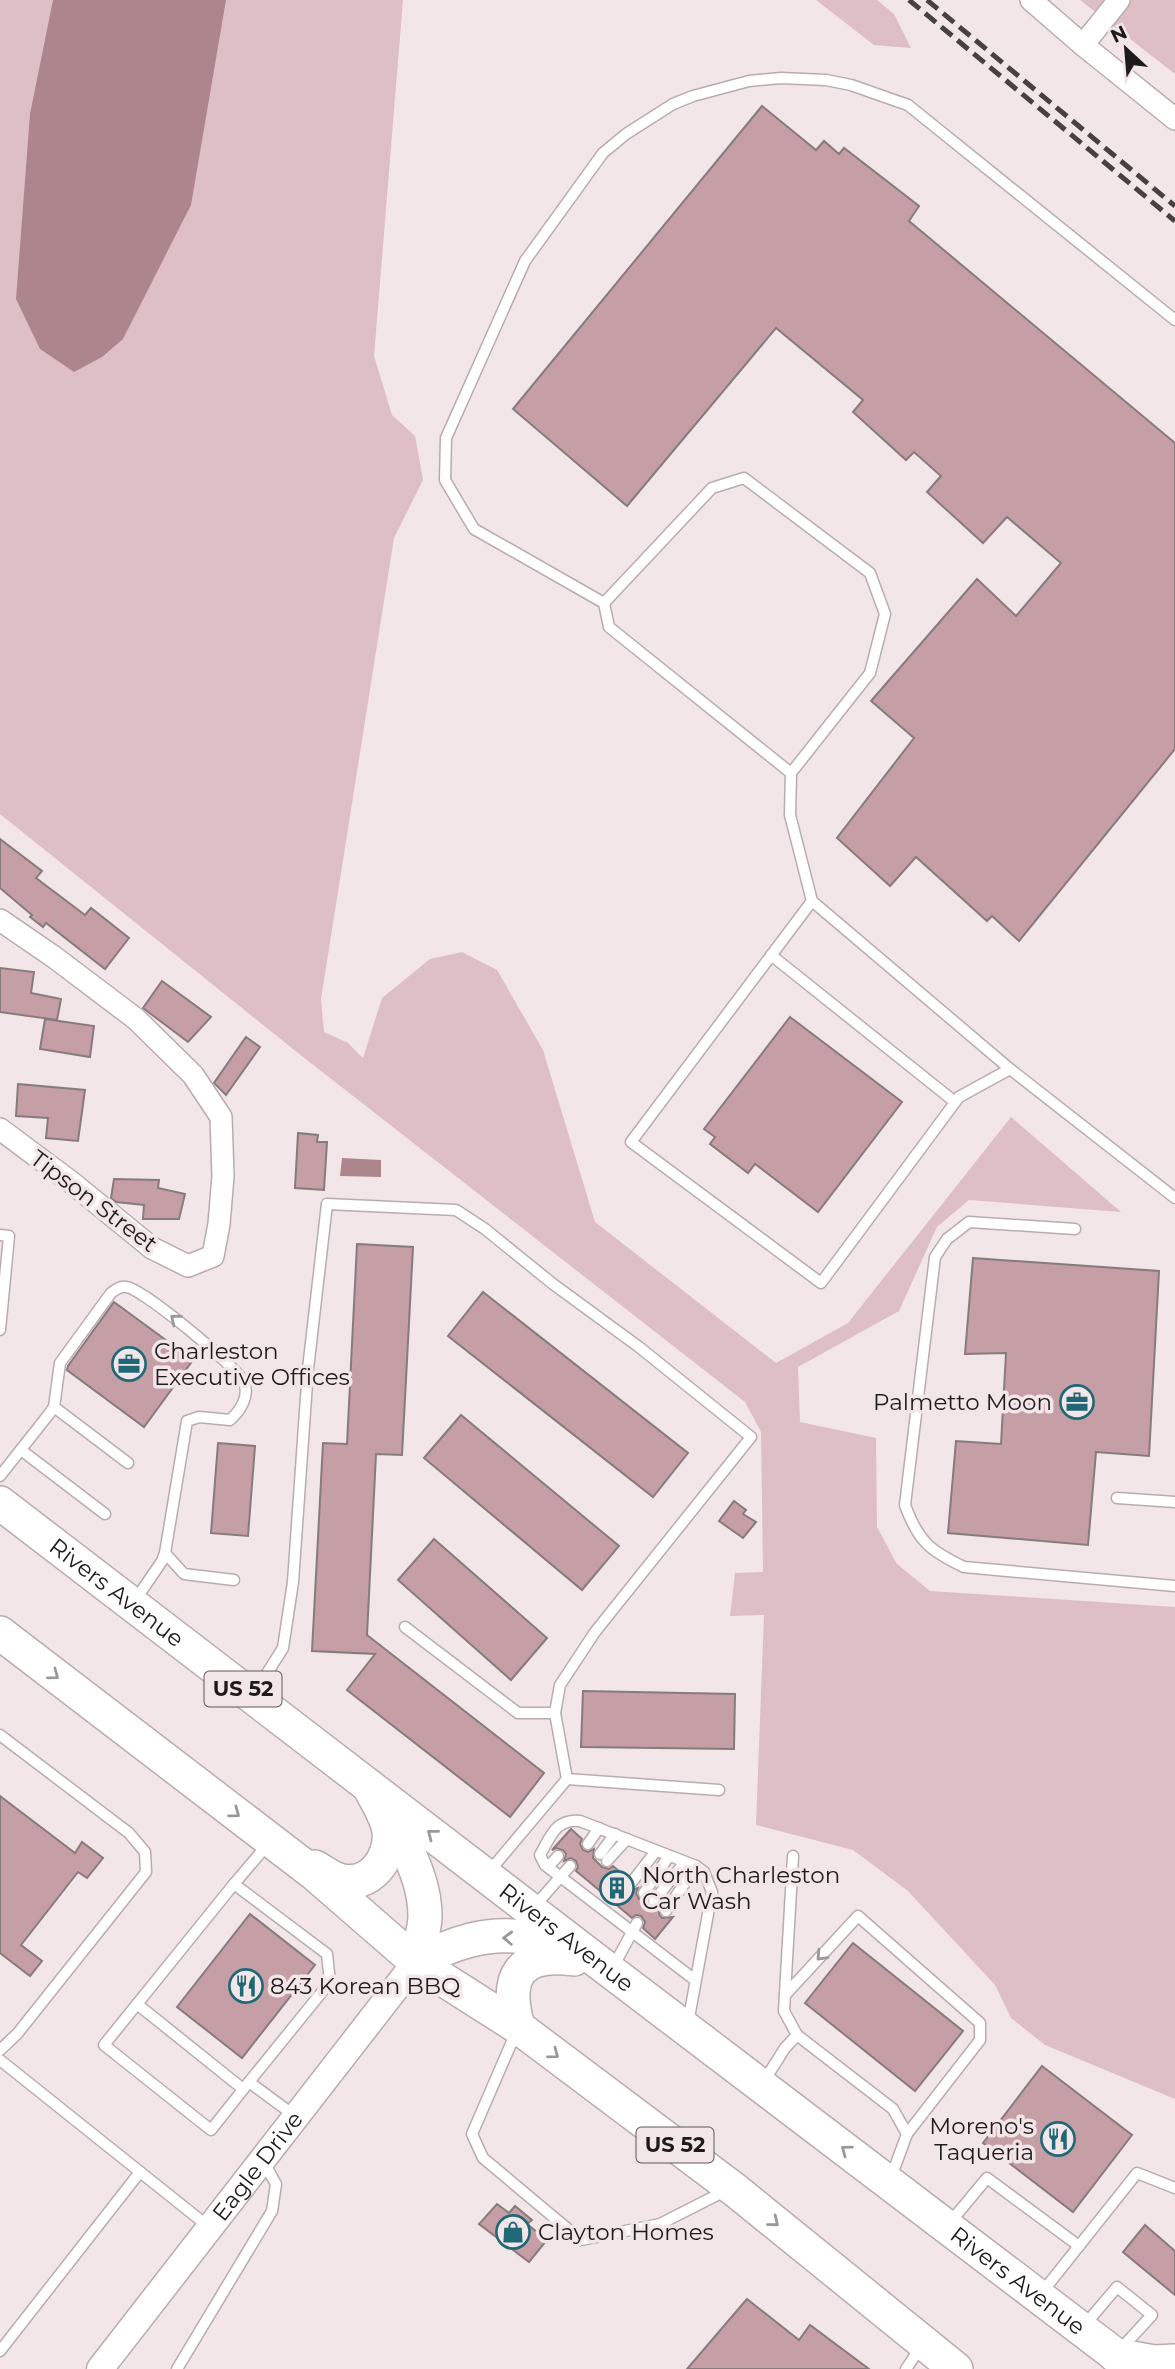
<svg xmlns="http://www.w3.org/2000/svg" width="1175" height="2369" viewBox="0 0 1175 2369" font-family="Montserrat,sans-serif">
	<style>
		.green { fill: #debfc5 }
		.water { fill: #ad868d }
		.building { fill: #c69ea6; stroke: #877b7e; stroke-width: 2 }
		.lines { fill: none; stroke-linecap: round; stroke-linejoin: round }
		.service-casing { stroke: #b9acae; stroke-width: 13 }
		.minor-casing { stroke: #b9acae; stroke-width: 24 }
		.tertiary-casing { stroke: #b9acae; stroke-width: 29 }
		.primary-casing { stroke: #b9acae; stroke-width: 36 }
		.service { stroke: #fff; stroke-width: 10 }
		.minor { stroke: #fff; stroke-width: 21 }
		.tertiary { stroke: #fff; stroke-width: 26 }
		.primary { stroke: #fff; stroke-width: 33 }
		.rail { stroke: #474143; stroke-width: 5; stroke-dasharray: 14 7; stroke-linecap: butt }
		.oneway { stroke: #9a9899 }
		.labels { text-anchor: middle; stroke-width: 7; stroke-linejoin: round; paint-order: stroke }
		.shield { fill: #f3e6e8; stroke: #5f5859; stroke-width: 2 }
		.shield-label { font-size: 21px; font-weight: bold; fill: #1f1b1c }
		.street-label { font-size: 23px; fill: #1f1b1c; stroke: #f3e6e8 }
		.poi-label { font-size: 23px; fill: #1f1b1c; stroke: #f3e6e8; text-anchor: start }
	</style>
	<rect width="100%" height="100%" fill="#f3e6e8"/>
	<g class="green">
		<path d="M0 0H403L374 356 392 415 415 436 423 480 394 538 321 999 324 1032 348 1043 363 1058 382 998 430 959 462 952 497 970 543 1050 595 1222 776 1363 848 1323 1011 1117 1121 1212 969 1200 937 1227 899 1311 798 1367 800 1422 876 1438 877 1527 897 1564 930 1591 1175 1607V2099L1045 2045 1011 2018 995 1985 908 1891 853 1850 756 1825 764 1615 730 1616 735 1573 763 1572 761 1432 745 1402 298 1053 0 814Z"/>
		<path d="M816 0H877L894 14 911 48 874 45Z"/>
		<path d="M1080 0H1175V74Z"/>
	</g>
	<g class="water">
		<path d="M53 0H226L191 205 123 339 102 357 74 372 40 349 16 299 30 114Z"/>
		<path d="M342 1158 381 1160V1177L340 1176Z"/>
	</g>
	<g class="building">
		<path d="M762 106 816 150 824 141 839 154 844 148 919 206 909 221 1175 443V749L1019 941 992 916 987 921 916 857 890 886 837 838 914 738 871 701 977 579 1016 616 1061 563 1007 517 983 543 927 492 941 476 914 452 906 460 853 412 863 400 776 328 627 506 513 409Z"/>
		<path d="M0 839 42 871 36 878 85 915 91 908 129 938 105 969 46 923 43 927 30 917 32 915 0 888Z"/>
		<path d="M0 968 34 972 31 993 61 999 57 1020 0 1012Z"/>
		<path d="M162 981 211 1017 188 1042 143 1008Z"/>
		<path d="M790 1017 902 1102 818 1212 755 1164 748 1173 710 1144 715 1137 704 1129Z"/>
		<path d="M45 1019 94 1026 90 1057 40 1049Z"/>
		<path d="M246 1037 260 1047 226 1095 214 1083Z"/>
		<path d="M18 1084 85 1090 78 1141 46 1138 48 1118 16 1116Z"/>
		<path d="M298 1133 318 1135 317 1142H327L324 1190 295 1188Z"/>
		<path d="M114 1179 159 1180 158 1188 185 1194 179 1219H143L144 1205 116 1202 111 1198Z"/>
		<path d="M357 1244 413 1247 402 1455 376 1454 367 1635 544 1773 510 1817 347 1690 375 1654 312 1651 323 1443 347 1444Z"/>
		<path d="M973 1258 1159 1271 1149 1456 1096 1452 1088 1545 948 1533 956 1441 1001 1444 1006 1353 965 1354Z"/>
		<path d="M483 1292 688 1453 653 1497 448 1336Z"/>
		<path d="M114 1302 193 1360 144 1427 67 1370 68 1366Z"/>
		<path d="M461 1415 619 1546 582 1590 424 1458Z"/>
		<path d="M218 1443 255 1446 248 1536 211 1533Z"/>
		<path d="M734 1501 746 1510 743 1514 756 1522 743 1538 719 1521Z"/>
		<path d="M434 1539 547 1638 511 1680 398 1580Z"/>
		<path d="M583 1691 735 1694 734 1749 581 1747Z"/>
		<path d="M0 1796 75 1853 82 1842 103 1858 87 1878 78 1872 21 1945 42 1961 30 1976 0 1953Z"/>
		<path d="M571 1829 582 1839 580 1844 583 1850 588 1852 594 1849 593 1858 602 1867 609 1869 613 1866 626 1877 624 1882 627 1888 632 1890 638 1888 636 1893 639 1899 646 1900 647 1905 652 1909 660 1906 659 1914 662 1918 673 1917 655 1939 643 1928 645 1922 641 1916 636 1915 632 1918 581 1875 576 1871 578 1867 576 1861 571 1858 564 1861 566 1854 563 1850 556 1848 552 1850Z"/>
		<path d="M250 1914 315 1965 242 2058 177 2007Z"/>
		<path d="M853 1943 963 2031 915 2091 805 2003Z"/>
		<path d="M1042 2066 1132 2135 1073 2212 983 2143Z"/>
		<path d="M497 2204 509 2213 515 2206 532 2220 527 2224 547 2240 529 2262 479 2224Z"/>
		<path d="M1145 2225 1175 2251V2295L1123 2252Z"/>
		<path d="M747 2299 799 2340 810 2325 869 2369H687Z"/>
	</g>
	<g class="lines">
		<g class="service-casing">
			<g id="service">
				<path d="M604 603 474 529 445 480 446 438 525 261 603 153 626 134 673 104 693 96 749 81 781 78 826 80 851 85 908 105 1175 320"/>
				<path d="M791 773 609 627 604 603 712 488 744 478 870 573 885 614 870 673 791 773 790 815 812 901 1010 1069 1175 1198"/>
				<path d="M812 901 631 1142 821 1283 959 1097 1010 1069"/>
				<path d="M771 955 955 1102"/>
				<path d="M1075 1229 969 1222 947 1239 935 1257 905 1505C918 1541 930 1551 964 1567L1175 1586"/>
				<path d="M0 1235 9 1236 0 1330"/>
				<path d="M54 1407 128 1463"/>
				<path d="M21 1450 105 1514"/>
				<path d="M0 1476 49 1414 54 1407 60 1363 111 1293C115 1290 120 1286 126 1287 142 1288 236 1366 244 1382 250 1396 240 1411 230 1420L199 1417 187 1421 165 1553 162 1561 134 1602"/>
				<path d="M1117 1498 1175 1502"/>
				<path d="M165 1553 184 1574 234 1580"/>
				<path d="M405 1627 518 1713H555"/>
				<path d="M254 1694 283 1648 293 1582 308 1369 327 1204 456 1210 485 1229 553 1284 639 1347 751 1437 595 1632 560 1685 555 1713 567 1779 719 1790"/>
				<path d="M0 1735 129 1833 145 1852 146 1872 17 2034 0 2050"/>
				<path d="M268 1844 234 1884 327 1954 330 1982 249 2082 295 2116"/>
				<path d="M588 1844 599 1828"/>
				<path d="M600 1854 615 1834"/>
				<path d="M793 1856 784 2011 797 2035"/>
				<path d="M607 1861 627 1839"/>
				<path d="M548 1867 558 1856"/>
				<path d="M488 1873 567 1779"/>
				<path d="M632 1882 656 1851"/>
				<path d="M234 1884 104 2045 211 2130 249 2082"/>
				<path d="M644 1893 669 1856"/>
				<path d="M654 1901 684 1863"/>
				<path d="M533 1908 570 1866"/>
				<path d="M666 1911 696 1866"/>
				<path d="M612 1969 637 1923"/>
				<path d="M785 1995 858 1916 980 2023V2040L907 2134"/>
				<path d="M137 2004 243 2089"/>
				<path d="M688 2023 712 1892 704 1872 696 1866 580 1821C555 1819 551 1836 540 1855L545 1865 695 1980"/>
				<path d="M517 2030 472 2134 483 2158 581 2240 660 2224 725 2191"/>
				<path d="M0 2060 209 2227"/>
				<path d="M764 2081 785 2048 797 2035 893 2109 907 2134 890 2180"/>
				<path d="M948 2225 987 2178 1079 2246"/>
				<path d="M1040 2295 1137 2173 1175 2188"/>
				<path d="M1083 2327 1117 2287 1152 2315 1119 2351"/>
				<path d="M0 2351 140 2172"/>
				<path d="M177 2369 272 2211 276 2184 263 2161"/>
				<path d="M906 2369 922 2345"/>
			</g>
		</g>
		<g class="minor-casing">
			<g id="minor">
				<path d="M1031 0 1083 45 1175 119"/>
				<path d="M1083 45 1119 0"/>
				<path d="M0 920 54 957 136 1019 193 1075 221 1117 223 1176 219 1224 213 1256 188 1266 152 1248 71 1182 0 1129"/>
			</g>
		</g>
		<g class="tertiary-casing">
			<g id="tertiary">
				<path id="s1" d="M100 2369 416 1962"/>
			</g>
		</g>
		<g class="primary-casing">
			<g id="primary">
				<path id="s2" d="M0 1503 597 1961 1134 2369"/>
				<path d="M0 1633 316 1875 416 1962 518 2027 735 2190 956 2369"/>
				<path d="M390 1818C407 1846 426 1884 425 1918 424 1932 419 1948 416 1962"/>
				<path d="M315 1867C322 1871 331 1878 339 1880 370 1889 392 1858 389 1831 387 1817 377 1802 371 1790"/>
				<path d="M416 1962C451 1944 488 1930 528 1938 544 1942 560 1949 575 1954"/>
				<path d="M518 2027C504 1976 519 1952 574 1959"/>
				<path d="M1115 2355 1154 2362 1175 2361"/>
			</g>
		</g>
		<use href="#service" class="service"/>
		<use href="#minor" class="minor"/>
		<use href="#tertiary" class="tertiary"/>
		<use href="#primary" class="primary"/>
		<g class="rail">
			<path d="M909 0 1175 221"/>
			<path d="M927 0 1175 206"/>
		</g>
	</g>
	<defs><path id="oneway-chevron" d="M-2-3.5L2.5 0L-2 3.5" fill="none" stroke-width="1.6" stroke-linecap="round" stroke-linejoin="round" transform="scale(1.75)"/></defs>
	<g class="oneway">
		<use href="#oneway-chevron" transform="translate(175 1319) rotate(-141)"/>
		<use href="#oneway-chevron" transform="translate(54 1675) rotate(37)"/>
		<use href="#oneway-chevron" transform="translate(235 1813) rotate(37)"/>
		<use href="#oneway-chevron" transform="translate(432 1834) rotate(-142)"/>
		<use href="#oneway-chevron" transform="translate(508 1938) rotate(-178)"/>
		<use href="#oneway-chevron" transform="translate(821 1956) rotate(133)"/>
		<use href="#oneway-chevron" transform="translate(554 2054) rotate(37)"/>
		<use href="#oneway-chevron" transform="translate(846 2150) rotate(-143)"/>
		<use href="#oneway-chevron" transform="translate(774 2222) rotate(39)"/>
	</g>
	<defs>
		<g id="office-ring" transform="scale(1.75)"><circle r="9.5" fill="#f3e6e8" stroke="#216877" stroke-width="1.5"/><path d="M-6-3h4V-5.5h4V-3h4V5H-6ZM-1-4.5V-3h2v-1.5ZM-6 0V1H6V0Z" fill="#216877"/></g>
		<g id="building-ring" transform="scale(1.75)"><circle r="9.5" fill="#f3e6e8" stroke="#216877" stroke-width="1.5"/><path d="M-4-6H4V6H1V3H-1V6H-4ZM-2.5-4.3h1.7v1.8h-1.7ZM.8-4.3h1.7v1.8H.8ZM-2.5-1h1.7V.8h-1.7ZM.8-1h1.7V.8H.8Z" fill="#216877"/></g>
		<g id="restaurant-ring" transform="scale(1.75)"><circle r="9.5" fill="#f3e6e8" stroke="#216877" stroke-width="1.5"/><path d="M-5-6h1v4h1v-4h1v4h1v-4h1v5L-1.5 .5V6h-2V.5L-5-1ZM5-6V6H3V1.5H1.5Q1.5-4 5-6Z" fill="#216877"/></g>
		<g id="shop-ring" transform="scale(1.75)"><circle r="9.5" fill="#f3e6e8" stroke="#216877" stroke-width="1.5"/><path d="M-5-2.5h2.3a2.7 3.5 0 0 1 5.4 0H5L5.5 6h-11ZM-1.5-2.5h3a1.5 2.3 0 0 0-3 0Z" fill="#216877"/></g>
	</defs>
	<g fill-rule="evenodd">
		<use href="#office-ring" x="129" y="1364"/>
		<use href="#office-ring" x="1077" y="1402"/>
		<use href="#building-ring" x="617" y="1888"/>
		<use href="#restaurant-ring" x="246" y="1986"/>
		<use href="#restaurant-ring" x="1058" y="2139"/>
		<use href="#shop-ring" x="513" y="2232"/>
	</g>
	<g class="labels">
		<g class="shield">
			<rect x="204.5" y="1671.5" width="77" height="35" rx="5"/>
			<rect x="636.5" y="2127.5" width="77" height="35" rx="5"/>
		</g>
		<g class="shield-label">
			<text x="243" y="1696">US 52</text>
			<text x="675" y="2152">US 52</text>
		</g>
		<g class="street-label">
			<text transform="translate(94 1201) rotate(37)" y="8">Tipson Street</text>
			<text dy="8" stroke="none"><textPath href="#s2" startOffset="147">Rivers Avenue</textPath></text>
			<text dy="8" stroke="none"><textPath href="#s2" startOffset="714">Rivers Avenue</textPath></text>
			<text dy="8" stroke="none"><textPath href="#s1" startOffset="257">Eagle Drive</textPath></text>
			<text dy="8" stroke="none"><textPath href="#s2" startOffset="1281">Rivers Avenue</textPath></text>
		</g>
		<g class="poi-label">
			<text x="154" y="1359">Charleston<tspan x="154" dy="26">Executive Offices</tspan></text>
			<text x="1052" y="1410" text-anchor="end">Palmetto Moon</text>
			<text x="642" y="1883">North Charleston<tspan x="642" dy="26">Car Wash</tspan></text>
			<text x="270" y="1994">843 Korean BBQ</text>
			<text x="1034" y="2134" text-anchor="end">Moreno's<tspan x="1034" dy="26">Taqueria</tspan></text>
			<text x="538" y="2240">Clayton Homes</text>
		</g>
	</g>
	<g transform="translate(1126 49) rotate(334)" stroke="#f3e6e8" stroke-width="5" paint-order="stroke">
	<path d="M0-5L12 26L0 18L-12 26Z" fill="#1f1b1c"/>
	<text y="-10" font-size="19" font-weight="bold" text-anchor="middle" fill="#1f1b1c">N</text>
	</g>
</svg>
